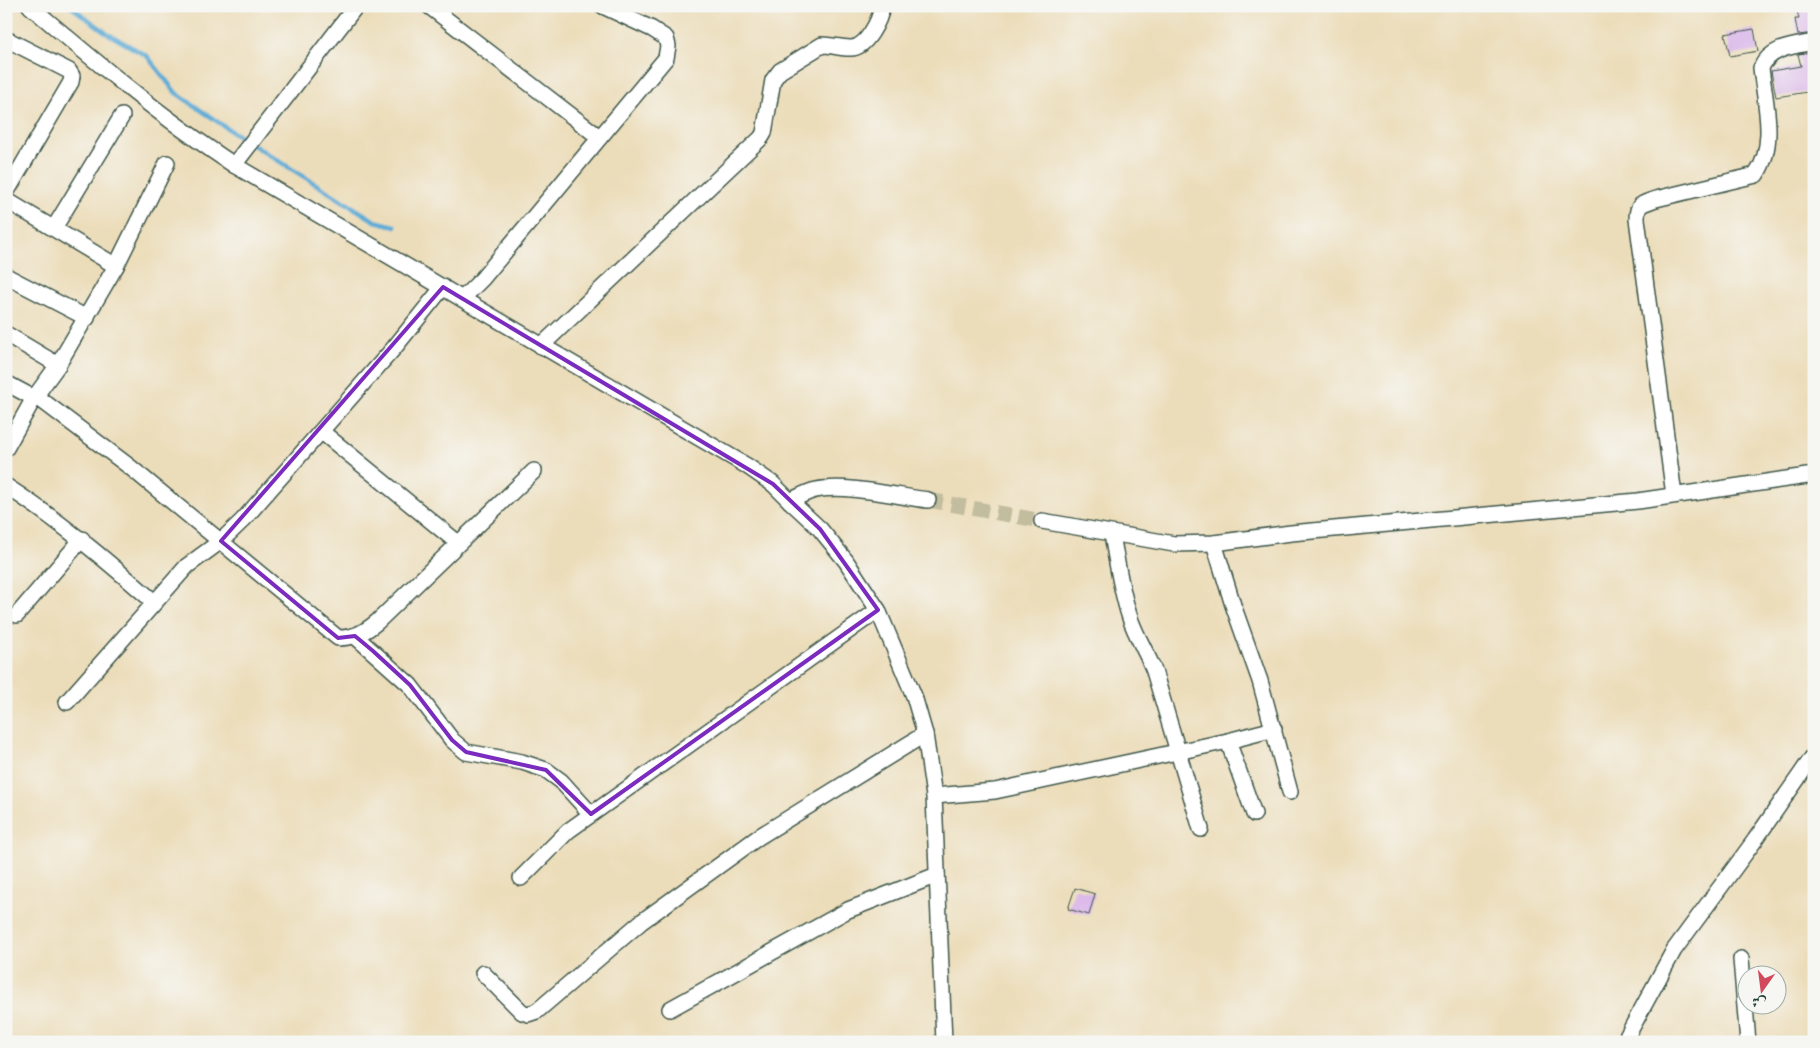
<svg xmlns="http://www.w3.org/2000/svg" width="1820" height="1048" viewBox="0 0 1820 1048" font-family="'IM FELL French Canon',Amiri,serif">
	<style>
		.lines { fill: none; stroke-linecap: round; stroke-linejoin: round }
		.stream { stroke: #5dacd7; stroke-width: 4.5 }
		.building { fill: #d9b4e9 }
		.minor-tunnel { stroke: #c3bd9f; stroke-width: 15; stroke-dasharray: 15 8; stroke-linecap: butt }
		.minor-casing { stroke: #3e5548; stroke-width: 18 }
		.minor { stroke: #fff; stroke-width: 15 }
		.marked { fill: none; stroke: #7b2cbf; stroke-width: 4; stroke-linejoin: round }
	</style>
	<rect width="100%" height="100%" fill="#f6f6f2"/>
	<filter id="ink" filterUnits="userSpaceOnUse"><feTurbulence type="fractalNoise" baseFrequency=".02" numOctaves="2"/><feDisplacementMap in="SourceGraphic" scale="10" xChannelSelector="R" yChannelSelector="G"/><feConvolveMatrix kernelMatrix="1 2 1 2 8 2 1 2 1" color-interpolation-filters="sRGB"/></filter>
	<filter id="wash" filterUnits="userSpaceOnUse"><feTurbulence type="fractalNoise" baseFrequency=".0096" numOctaves="4" result="noise"/><feDisplacementMap in="SourceGraphic" scale="20" xChannelSelector="R" yChannelSelector="G"/><feGaussianBlur stdDeviation="1.12" result="paint"/><feColorMatrix in="noise" values="0 0 0 0 0 0 0 0 0 0 0 0 0 0 0 0 0 1.4 0 .05"/><feComposite in="paint" operator="in"/></filter>
	<g filter="url(#wash)">
		<rect width="100%" height="100%" fill="#ecddba"/>
		<g class="lines">
			<path class="stream" d="M70 6 110 35 147 56 176 93 234 133 375 221 395 226"/>
		</g>
		<g id="blocks">
			<g class="building">
				<path d="M1814 9V33L1798 35 1795 19H1799L1797 11Z"/>
				<path d="M1754 29 1758 51 1730 56 1725 34Z"/>
				<path d="M1814 52V91L1776 97 1771 71 1801 66 1798 54Z"/>
				<path d="M1075 888 1095 894 1089 915 1068 909Z"/>
			</g>
		</g>
	</g>
	<g filter="url(#ink)">
		<use href="#blocks" fill-opacity="0" stroke="#3e5548" stroke-width="1"/>
		<g class="lines">
			<path class="minor-tunnel" d="M928 500 1042 521"/>
			<g class="minor-casing">
				<g id="minor">
					<path d="M30 6C96 62 162 118 234 165L747 466 773 484 790 501 820 529 846 561 878 610 914 696 925 734 934 796 944 1042"/>
					<path d="M429 6 599 137"/>
					<path d="M6 39 69 71 72 76 71 82 6 193"/>
					<path d="M234 165 356 6"/>
					<path d="M6 200 116 266"/>
					<path d="M54 228 122 116"/>
					<path d="M6 276 87 318"/>
					<path d="M462 299 482 279 533 218 666 58 668 46 666 38 652 29 603 6"/>
					<path d="M6 334 58 365"/>
					<path d="M541 346 761 138 764 133 773 80 780 71 822 45C832 45 840 48 850 48 866 49 880 20 882 6"/>
					<path d="M6 383 34 398"/>
					<path d="M36 396 130 467 338 638C354 638 365 632 377 622L534 471"/>
					<path d="M322 432 458 543"/>
					<path d="M6 448 34 398 58 365 116 266 167 163"/>
					<path d="M6 486C59 520 107 561 154 602"/>
					<path d="M1674 495 1637 219C1637 203 1642 204 1656 199L1756 175C1777 144 1765 103 1761 68 1770 47 1794 46 1814 42"/>
					<path d="M790 501C799 497 806 492 816 490 848 484 896 496 928 500"/>
					<path d="M1042 521 1174 544 1214 543 1291 533 1638 501 1814 475"/>
					<path d="M1112 534C1117 563 1121 591 1130 618 1136 636 1147 653 1154 671L1201 829"/>
					<path d="M1214 543 1233 605 1260 681 1290 792"/>
					<path d="M17 615 82 539"/>
					<path d="M355 636 410 685 452 740 466 752 522 762 546 770 561 781 591 814"/>
					<path d="M67 702 187 566 221 541 243 520 394 348 443 287"/>
					<path d="M1228 741 1254 814"/>
					<path d="M934 796 995 791 1228 741 1274 729"/>
					<path d="M521 878 568 831 878 610"/>
					<path d="M1741 959 1748 1042"/>
					<path d="M483 973 522 1012 528 1014 537 1011 641 922 760 836 925 734"/>
					<path d="M670 1009 848 910 937 875"/>
					<path d="M1624 1042 1674 950 1755 840 1814 755"/>
				</g>
			</g>
			<use href="#minor" class="minor"/>
		</g>
	</g>
	<path class="marked" d="M443 287 773 484 820 529 878 610 591 814 546 770 466 752 452 740 410 685 373 651 355 636 338 638 221 541Z"/>
	<rect width="1820" height="1048" fill="none" stroke="#f6f6f2" stroke-width="25"/>
	<g transform="translate(1762 990) rotate(194)"><circle r="24" fill="#f6f6f2" stroke="#a0aca6"/>
	<path d="M0-4L9 19L0 12L-9 19Z" fill="#d1495b"/>
	<text y="-8" font-size="14" font-weight="bold" text-anchor="middle" fill="#1f3d34">ش</text>
	</g>
</svg>
